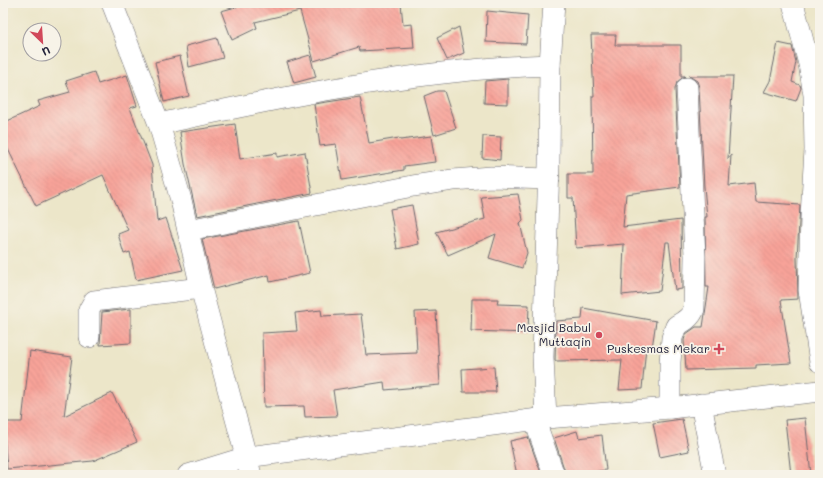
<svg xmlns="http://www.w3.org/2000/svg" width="823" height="478" viewBox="0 0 823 478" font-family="Mali,sans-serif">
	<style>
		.building { fill: url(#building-back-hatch) }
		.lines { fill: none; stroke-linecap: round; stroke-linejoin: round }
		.minor-casing { stroke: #69676d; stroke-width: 22 }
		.minor { stroke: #fff; stroke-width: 21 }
		.poi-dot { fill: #d1495b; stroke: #f7f3e8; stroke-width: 1.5 }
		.labels { text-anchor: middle; stroke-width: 3.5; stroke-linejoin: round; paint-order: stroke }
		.poi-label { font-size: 12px; fill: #22223b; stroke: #f7f3e8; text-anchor: end }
	</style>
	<defs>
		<pattern id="building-back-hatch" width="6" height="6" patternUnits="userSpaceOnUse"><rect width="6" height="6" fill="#f8a399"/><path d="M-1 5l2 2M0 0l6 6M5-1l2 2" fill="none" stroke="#d48c85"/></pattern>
	</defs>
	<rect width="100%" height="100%" fill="#f7f3e8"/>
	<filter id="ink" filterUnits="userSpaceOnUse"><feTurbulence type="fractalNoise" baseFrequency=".025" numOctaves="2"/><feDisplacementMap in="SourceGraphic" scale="8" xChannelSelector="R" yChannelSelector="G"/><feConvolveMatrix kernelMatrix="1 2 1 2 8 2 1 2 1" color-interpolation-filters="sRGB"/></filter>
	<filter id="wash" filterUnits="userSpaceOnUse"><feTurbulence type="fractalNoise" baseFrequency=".012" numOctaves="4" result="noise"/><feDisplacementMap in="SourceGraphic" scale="16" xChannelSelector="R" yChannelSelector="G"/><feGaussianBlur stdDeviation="0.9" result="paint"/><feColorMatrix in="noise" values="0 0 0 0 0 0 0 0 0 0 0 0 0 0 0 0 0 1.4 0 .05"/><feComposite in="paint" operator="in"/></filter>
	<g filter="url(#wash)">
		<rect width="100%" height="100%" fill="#ece6c9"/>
		<g id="blocks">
			<g class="building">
				<path d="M251 3H307L308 6 319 3H401L403 25 412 24 414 48 360 51 359 47 314 61 300 11 255 22 257 28 232 40 221 11Z"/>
				<path d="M487 11 528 15 526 44 486 42Z"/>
				<path d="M459 27 464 53 447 60 437 38Z"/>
				<path d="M591 35H616L615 45H681V76H685L677 82 675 89 680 187 626 194 623 227 681 220 682 289 675 290 669 242H666L660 291 622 295 624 244 576 248 573 198H568V174H593L592 96H594Z"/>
				<path d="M217 38 223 58 189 67 186 46Z"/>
				<path d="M778 43 792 46 796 62 792 82 800 85 801 88 796 101 764 92 770 81Z"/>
				<path d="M310 55 316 77 294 83 287 62Z"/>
				<path d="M180 56 189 96 164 102 155 62Z"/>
				<path d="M94 72 98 84 127 75 137 106 130 108 152 165 157 221 166 218 183 270 136 280 130 252 124 254 118 234 128 230 103 175 36 206 3 139V123L40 106 38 101 70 92 66 81Z"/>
				<path d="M689 76H733L728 159 731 155 729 186 754 183 756 202 800 205 797 258 798 299 781 300 791 363 756 365V368L686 370 684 340 686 334 696 327H703L709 287H706L705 217H707L704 187 699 87 697 81Z"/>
				<path d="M508 79V104L484 103 485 81Z"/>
				<path d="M437 91H444L456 128 434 135 424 96Z"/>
				<path d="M360 97 369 143 399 138 400 140 431 136 435 162 404 166V170L342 180 336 144 320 146 314 104Z"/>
				<path d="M235 124 240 159 277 153V157L305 152 312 193 197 216 185 164 180 132Z"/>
				<path d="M483 136 501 137 500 160 482 158Z"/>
				<path d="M518 194 523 220 520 223 527 253 522 268 489 258 496 234 448 255 436 232 485 219 481 197Z"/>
				<path d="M412 205 419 244 397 249 390 209Z"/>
				<path d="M299 221 310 273 270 282 269 275 214 289 202 239Z"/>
				<path d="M472 299H498L497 304 529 305 528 333 471 331Z"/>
				<path d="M583 308 656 321 652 348 646 347 642 389 619 390 622 360 555 361 556 321 582 319Z"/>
				<path d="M131 309V343L100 345 102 312Z"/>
				<path d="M321 310 322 316 361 314 366 355 417 353 415 312 436 311 440 385 385 390 384 382 333 390 337 416 305 417 304 406 264 407 262 333 297 331 295 313Z"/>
				<path d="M30 351 72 357 64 416 112 393 137 442 93 461 7 469 3 422H22Z"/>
				<path d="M494 367 496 392H463L462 369Z"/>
				<path d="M805 418 811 475H791L785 420Z"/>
				<path d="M682 419 689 451 660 457 653 423Z"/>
				<path d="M577 431 579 438 602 435 606 470 586 473V475H566L554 438Z"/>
				<path d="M528 437 541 473 517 475 510 441Z"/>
			</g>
		</g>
	</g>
	<g filter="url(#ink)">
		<use href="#blocks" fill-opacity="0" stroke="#69676d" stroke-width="1"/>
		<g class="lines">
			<g class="minor-casing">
				<g id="minor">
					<path d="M112 3 159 124 181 200 201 288 251 475"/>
					<path d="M793 3 809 64 814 95 815 150 811 216 809 290 820 362"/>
					<path d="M159 124C286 96 419 69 550 65"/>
					<path d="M188 230 413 186 453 180 491 177 549 179"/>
					<path d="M89 337V310L94 301 201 288"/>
					<path d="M701 404 715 475"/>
					<path d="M670 408V362L672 338 676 326C683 322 691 318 694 309L695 256 687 88"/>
					<path d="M546 418 543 357 549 164 550 65 554 3"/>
					<path d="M535 421 554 475"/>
					<path d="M188 475 247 457 546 418 670 408 820 391"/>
				</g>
			</g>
			<use href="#minor" class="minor"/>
		</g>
	</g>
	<g class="poi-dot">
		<circle cx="599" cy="335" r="4"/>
		<path d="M717 343h4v4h4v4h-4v4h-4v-4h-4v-4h4z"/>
	</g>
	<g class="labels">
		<g class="poi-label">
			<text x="591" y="332">Masjid Babul<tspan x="591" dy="14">Muttaqin</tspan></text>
			<text x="710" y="353">Puskesmas Mekar</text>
		</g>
	</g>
	<rect width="823" height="478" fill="none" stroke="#f7f3e8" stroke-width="16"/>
	<g transform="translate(42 42) rotate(155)"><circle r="19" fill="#f7f3e8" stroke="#a29fa3"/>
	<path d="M0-3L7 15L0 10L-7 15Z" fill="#d1495b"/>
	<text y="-6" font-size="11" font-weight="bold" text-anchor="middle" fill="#22223b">U</text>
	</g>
</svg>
